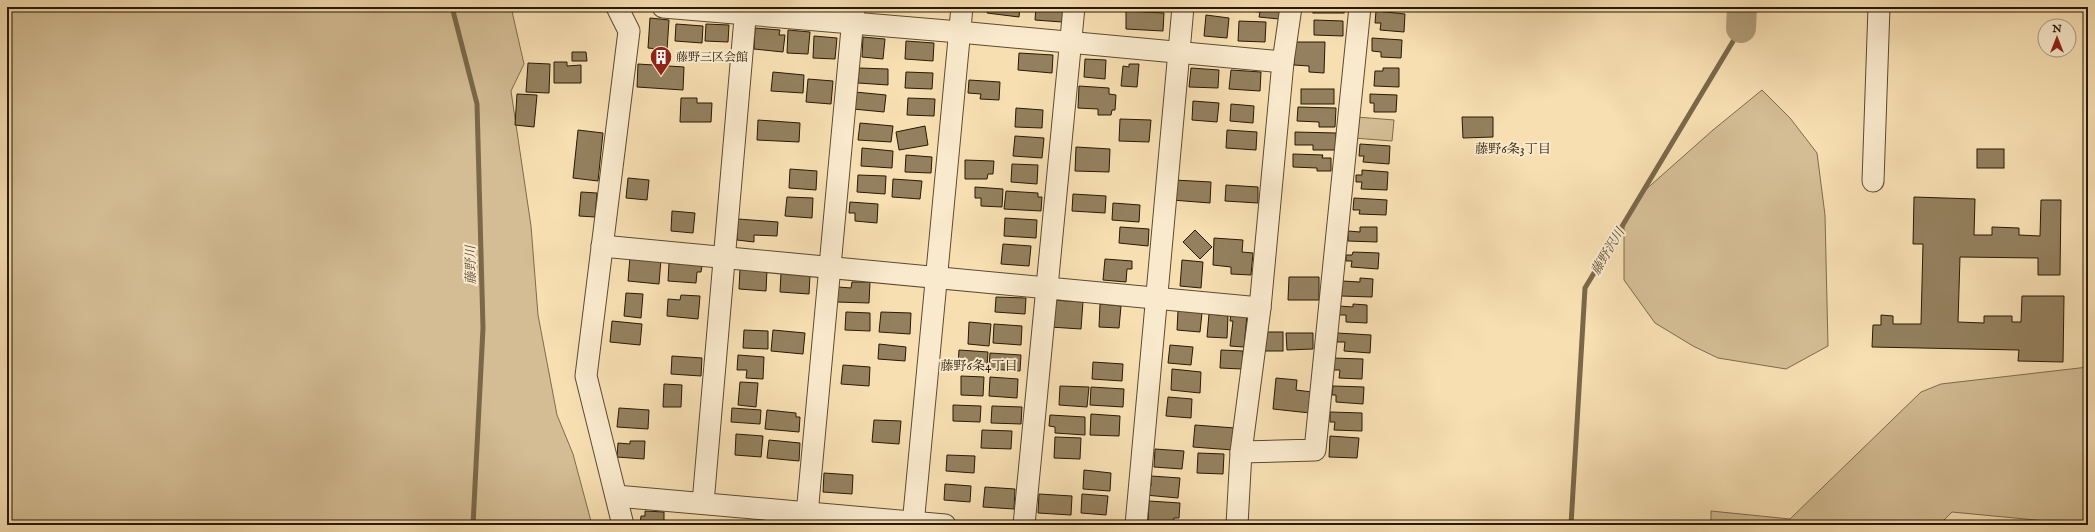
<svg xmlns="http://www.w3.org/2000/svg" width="2095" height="532" viewBox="0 0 2095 532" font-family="'IM FELL English','Noto Serif JP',serif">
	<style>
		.green { fill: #d4bd94; stroke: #7e6b4c }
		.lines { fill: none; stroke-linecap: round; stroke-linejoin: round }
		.stream { stroke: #7a6849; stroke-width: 5 }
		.river { stroke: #b19c77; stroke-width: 30 }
		.building { fill: #94805e; stroke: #281904 }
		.minor-casing { stroke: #5c4a30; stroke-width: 23 }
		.minor { stroke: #faeacd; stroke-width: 21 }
		.labels { text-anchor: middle; stroke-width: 4; stroke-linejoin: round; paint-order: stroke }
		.poi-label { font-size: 12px; fill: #281904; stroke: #faeacd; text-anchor: start }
		.neighbourhood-label { font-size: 13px; fill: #281904; stroke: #faeacd }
		.water-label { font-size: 13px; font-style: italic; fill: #5f4d32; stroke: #faeacd }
	</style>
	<rect width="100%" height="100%" fill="#f7dfb2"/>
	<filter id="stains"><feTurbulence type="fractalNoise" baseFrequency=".005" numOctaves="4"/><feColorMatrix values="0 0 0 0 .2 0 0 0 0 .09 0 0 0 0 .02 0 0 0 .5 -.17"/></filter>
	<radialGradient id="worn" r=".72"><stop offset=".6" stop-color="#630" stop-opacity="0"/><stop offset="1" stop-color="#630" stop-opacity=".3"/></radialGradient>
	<g class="green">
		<path d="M7 7H511L524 64 511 91 531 226 538 315 557 415 573 454 592 525H7Z"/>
		<path d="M1762 90 1790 118 1817 153 1825 215 1828 346 1786 369 1718 358 1693 346 1655 323 1624 280V222L1643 192 1713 130Z"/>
		<path d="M1357 117 1394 120 1392 141 1354 138Z"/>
		<path d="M2088 367V525L1952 512 1939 525H1711V511L1790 519 1921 392 1941 384Z"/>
	</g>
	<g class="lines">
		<g class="stream">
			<path d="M452 7 477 104 483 328 473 525"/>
			<path d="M1571 525 1585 288 1741 28"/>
		</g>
		<path class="river" d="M1741 28 1742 7"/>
	</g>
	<g class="building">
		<path d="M988 7H1020L1019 17 987 13Z"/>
		<path d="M1036 7H1064L1062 22 1035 20Z"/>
		<path d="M1193 7H1218V10Z"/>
		<path d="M1250 7H1280L1279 19 1259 17 1260 12 1249 11Z"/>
		<rect x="1313" y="7" width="31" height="6"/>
		<path d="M1126 11 1164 13 1163 31 1126 29Z"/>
		<path d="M1376 11 1405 14 1404 32 1380 30 1381 23H1375Z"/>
		<path d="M1206 15 1229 18 1227 38 1204 36Z"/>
		<path d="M650 18 669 20 667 50 648 48Z"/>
		<path d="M1314 20 1343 21V36L1314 35Z"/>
		<path d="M1239 21 1266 22 1265 42 1238 41Z"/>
		<path d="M676 24 703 26 702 43 675 41Z"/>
		<path d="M706 24 729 25 728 42 705 41Z"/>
		<path d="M755 28 780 30 779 35H785L783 52 754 49Z"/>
		<path d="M788 30 810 32 808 54 787 53Z"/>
		<path d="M814 36 837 38 835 59 813 58Z"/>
		<path d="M863 37 885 39 883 59 862 57Z"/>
		<path d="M1372 38 1402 40 1401 58 1381 57V52L1372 51Z"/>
		<path d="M906 41 934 43 933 61 905 59Z"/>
		<path d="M1295 42H1325L1324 73 1309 72V66L1294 65Z"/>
		<path d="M572 52H586L587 61H572Z"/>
		<path d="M1019 53 1053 55 1052 73 1018 70Z"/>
		<path d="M1085 59 1106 60 1105 79 1084 77Z"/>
		<path d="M554 62H567V66L581 65V83H554Z"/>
		<path d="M528 63 550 64 549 93 526 92Z"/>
		<path d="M638 64 684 67 683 90 637 87Z"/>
		<path d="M1129 64H1139L1137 87 1121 86 1123 66 1129 67Z"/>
		<path d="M859 68 888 69V85L858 83Z"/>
		<path d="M1191 68 1219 70 1218 88 1189 87Z"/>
		<path d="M1383 68H1399V87L1374 86 1375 71H1383Z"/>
		<path d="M1231 70 1261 72 1260 91 1229 89Z"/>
		<path d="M773 72 804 75 803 93 771 91Z"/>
		<path d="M906 72 933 73 932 89 905 88Z"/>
		<path d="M808 79 833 81 831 104 806 102Z"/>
		<path d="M969 80 1000 82 999 100 980 99 981 94 968 93Z"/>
		<path d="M1079 86 1109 88V94L1116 95 1115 110H1112L1111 115H1098V109L1078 108Z"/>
		<rect x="1301" y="89" width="33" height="15"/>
		<path d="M855 92 886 95 884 112 853 109Z"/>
		<path d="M517 94 537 95 534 127 515 125Z"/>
		<path d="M1370 94 1397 95 1396 112H1374V103H1370Z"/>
		<path d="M681 98H697V103H712L711 122H680Z"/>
		<path d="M908 98 935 99 934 116 907 115Z"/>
		<path d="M1193 101 1219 103 1217 122 1192 120Z"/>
		<path d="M1231 104 1254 106 1253 123 1230 121Z"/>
		<path d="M1298 107 1336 108 1335 127H1319V122L1297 121Z"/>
		<path d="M1016 108 1043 110 1042 128 1015 127Z"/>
		<path d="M1462 117H1493V137L1463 138Z"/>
		<path d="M1120 119 1151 120 1149 142 1119 141Z"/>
		<path d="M758 120 800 123 799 142 757 140Z"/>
		<path d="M860 123 893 126 891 142 858 140Z"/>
		<path d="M925 126 928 145 899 150 896 132Z"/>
		<path d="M578 130 603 133 598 181 573 178Z"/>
		<path d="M1227 130 1257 132 1256 150 1226 148Z"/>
		<path d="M1295 132 1336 133V150H1313V145H1295Z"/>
		<path d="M1015 136 1044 138 1042 158 1013 156Z"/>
		<path d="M1360 144 1390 146 1389 164 1363 162 1364 156H1359Z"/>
		<path d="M1076 147 1110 149 1109 172 1075 171Z"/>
		<path d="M862 148 893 151 892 168 861 166Z"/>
		<rect x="1977" y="149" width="27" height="19"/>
		<path d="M1293 154 1323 155 1322 158H1331V171H1317V168L1293 167Z"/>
		<path d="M906 155 932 157 931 173 905 172Z"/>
		<path d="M965 160 994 161 993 174H988L987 179H965Z"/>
		<path d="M1012 164 1038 165 1037 184 1011 182Z"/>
		<path d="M790 169 817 171 816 190 789 188Z"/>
		<path d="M1362 170 1388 172 1387 190 1361 189 1362 182H1356V175H1362Z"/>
		<path d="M858 175 886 176 885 194 857 192Z"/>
		<path d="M628 178 649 180 647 200 626 198Z"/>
		<path d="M893 179 922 181 920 199 892 197Z"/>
		<path d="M1174 180 1211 182 1210 203 1172 200Z"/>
		<path d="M1226 185 1258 187V203L1225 201Z"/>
		<path d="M975 187 1003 189 1002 207 981 206V198H975Z"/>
		<path d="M1006 191 1038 193V197H1042L1041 211 1004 209Z"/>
		<path d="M581 192 597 193 595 217 579 216Z"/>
		<path d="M1073 194 1106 196 1105 213 1072 211Z"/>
		<path d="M787 197 813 198 812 218 785 216Z"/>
		<path d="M1914 197 1975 199 1974 235H1992V227L2019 228V235L2040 236 2041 200H2061L2060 275H2038V258L1960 257 1958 322 1984 323V316H2012V322H2021L2022 296H2064L2063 362 2018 361 2019 350 1872 347 1873 325H1881V315L1893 316V324H1921L1923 244H1913Z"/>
		<path d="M1354 198 1387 200 1386 215 1359 214 1360 210H1353Z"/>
		<path d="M850 202 878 204 877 223 855 221V213H849Z"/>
		<path d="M1113 203 1140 205 1139 222 1112 220Z"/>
		<path d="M672 211 695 213 693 233 671 231Z"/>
		<path d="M1005 218 1037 220 1036 238 1004 236Z"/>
		<path d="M738 219 778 222 777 236 754 235V242L737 240Z"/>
		<path d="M1120 227 1149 229 1148 246 1119 243Z"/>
		<path d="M1360 227H1377V242L1348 241V231L1360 232Z"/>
		<path d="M1195 230 1212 247 1200 259 1183 242Z"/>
		<path d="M1214 238 1243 240 1242 252 1253 253 1251 275 1231 274V267L1213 265Z"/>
		<path d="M1003 244 1031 246 1029 266 1001 264Z"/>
		<path d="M1353 252 1379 253 1378 269 1351 267 1352 261H1346V255H1352Z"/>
		<path d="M630 257 661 259 659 284 628 281Z"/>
		<path d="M1105 259 1132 261V269H1127L1126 282 1103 280Z"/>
		<path d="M1182 260 1203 262 1201 288 1180 286Z"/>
		<path d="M669 263 702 266 701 272H697L696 283 668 281Z"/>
		<path d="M740 269 767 270 766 291 739 289Z"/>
		<path d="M781 273 810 275 809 294 780 292Z"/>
		<path d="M1289 277H1319V300H1288Z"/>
		<path d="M1360 278 1373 279 1372 297 1341 296 1342 281 1360 282Z"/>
		<path d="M852 282H870L869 303 837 302 838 287 851 288Z"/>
		<path d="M626 293 643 294 641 318 624 316Z"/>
		<path d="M681 295 700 296 698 319 667 316 668 299 680 300Z"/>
		<path d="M996 297 1026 298 1025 314 995 312Z"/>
		<path d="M1052 300 1083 302 1081 329 1050 327Z"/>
		<path d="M1100 304 1121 306 1119 328 1099 327Z"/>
		<path d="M1353 304 1367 305V323L1346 322V315H1338L1339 306 1353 307Z"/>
		<path d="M1178 311 1202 313 1200 332 1177 330Z"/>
		<path d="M846 312 870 313V331L845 330Z"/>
		<path d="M881 312 911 313 910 334 879 332Z"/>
		<path d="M1209 314 1228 316 1227 338 1207 337Z"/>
		<path d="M1231 314 1247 315 1244 347 1230 346 1233 321H1230Z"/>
		<path d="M612 321 642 324 640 345 610 342Z"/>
		<path d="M969 322 991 324 989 346 968 344Z"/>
		<path d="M994 324 1022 326 1021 345 993 343Z"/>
		<path d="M744 330 768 331V349L743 348Z"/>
		<path d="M773 330 805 333 803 354 771 351Z"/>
		<rect x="1263" y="332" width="20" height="19"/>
		<path d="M1286 333H1313V349L1287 350Z"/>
		<path d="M1337 333 1371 335 1370 353 1344 351 1345 342H1337Z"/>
		<path d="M879 344 906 347 905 361 878 359Z"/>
		<path d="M1170 345 1193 347 1191 365 1168 363Z"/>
		<path d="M959 350 988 352 987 367 958 365Z"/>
		<path d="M1221 350 1243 351 1242 369 1220 368Z"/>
		<path d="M990 353 1021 355 1020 371 989 369Z"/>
		<path d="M738 355 764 357 763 379 746 378 747 370H737Z"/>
		<path d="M672 356 702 358 701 376 671 374Z"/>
		<path d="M1333 358 1363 359 1362 379 1339 378 1340 370H1333Z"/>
		<path d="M1093 362 1123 364 1122 381 1092 379Z"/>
		<path d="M843 365 870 367 869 386 841 384Z"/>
		<path d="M1172 369 1201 372 1200 393 1171 390Z"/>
		<path d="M961 376 984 377 983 396 961 395Z"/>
		<path d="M990 377 1018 379 1017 398 989 396Z"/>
		<path d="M1276 378 1297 380 1296 390 1312 392 1310 413 1273 409Z"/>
		<path d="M740 382 758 383 756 407 738 405Z"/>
		<path d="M664 384 682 385 681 407H663Z"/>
		<path d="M1060 386 1089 387 1087 407 1059 405Z"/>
		<path d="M1333 386 1364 387 1363 404 1336 402V395H1332Z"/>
		<path d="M1091 387 1124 389 1123 407 1090 405Z"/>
		<path d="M1168 397 1192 399 1191 418 1166 416Z"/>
		<path d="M953 405 981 406 980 422 953 421Z"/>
		<path d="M992 406 1022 407 1021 424 991 423Z"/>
		<path d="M619 408 649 410 648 429 617 427Z"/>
		<path d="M732 408 761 410 760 424 731 422Z"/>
		<path d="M767 410 796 413V417H800L799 432 765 429Z"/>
		<path d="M1330 412 1362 413V431L1334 430 1335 422H1330Z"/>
		<path d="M1091 414 1120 416 1119 436 1090 435Z"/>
		<path d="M1050 415 1085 417V435L1055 433V427L1049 426Z"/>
		<path d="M874 420 901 421 899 444 872 442Z"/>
		<path d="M1195 425 1235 428 1233 450 1193 447Z"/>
		<path d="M982 430 1012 431 1011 449 981 448Z"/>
		<path d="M736 434 763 436 761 457 735 455Z"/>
		<path d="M1330 436 1359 438 1357 458 1329 457Z"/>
		<path d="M1055 437 1081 438 1080 459 1054 458Z"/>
		<path d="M769 440 800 443 799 461 767 458Z"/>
		<path d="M630 441H645L644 459 617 457 618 443 630 444Z"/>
		<path d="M1155 449 1184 451 1182 469 1154 467Z"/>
		<path d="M1198 453 1224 454 1223 474 1197 473Z"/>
		<path d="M947 455 975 456 974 473 946 471Z"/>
		<path d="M1084 470 1111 473 1110 491 1083 489Z"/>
		<path d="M824 473 853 475 852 494 823 492Z"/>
		<path d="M1151 476 1180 478 1178 498 1145 495V486H1151Z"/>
		<path d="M945 484 971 486 970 502 944 500Z"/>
		<path d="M985 487 1015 489 1014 509 983 507Z"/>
		<path d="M1039 494 1072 496 1071 515 1038 513Z"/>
		<path d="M1082 494 1108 496 1106 515 1081 513Z"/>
		<path d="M1149 501 1180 503 1179 518H1174L1173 525 1148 524Z"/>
		<path d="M645 511 664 512V525H640L641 516H645Z"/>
	</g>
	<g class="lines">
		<g class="minor-casing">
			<g id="minor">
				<path d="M617 7 629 31 586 376 623 525"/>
				<path d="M663 7 959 32 1283 62"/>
				<path d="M1873 181 1879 7"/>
				<path d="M602 246 1260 308"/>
				<path d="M1241 452 1315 450 1360 7"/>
				<path d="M616 496 945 525"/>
				<path d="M703 503 746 7"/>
				<path d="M806 525 854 7"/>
				<path d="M913 525 962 7"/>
				<path d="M1024 525 1074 7"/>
				<path d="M1136 525 1183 7"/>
				<path d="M1237 525 1241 452 1260 308 1283 62 1291 7"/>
			</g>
		</g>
		<use href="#minor" class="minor"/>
	</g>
	<defs>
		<g id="building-pin" transform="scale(1.15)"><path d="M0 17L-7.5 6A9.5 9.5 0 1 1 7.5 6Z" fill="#8f2418" stroke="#faeacd"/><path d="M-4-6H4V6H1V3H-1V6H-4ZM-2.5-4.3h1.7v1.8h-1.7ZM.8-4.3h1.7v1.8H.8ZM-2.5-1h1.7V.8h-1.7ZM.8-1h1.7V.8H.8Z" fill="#fff"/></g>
	</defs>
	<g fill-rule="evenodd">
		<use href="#building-pin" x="661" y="57"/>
	</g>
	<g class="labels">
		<g class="poi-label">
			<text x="676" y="61">藤野三区会館</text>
		</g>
		<g class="neighbourhood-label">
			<text x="1513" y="153">藤野6条3丁目</text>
			<text x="979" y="370">藤野6条4丁目</text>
		</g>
		<g class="water-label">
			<text transform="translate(1607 251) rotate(-59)" y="5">藤野沢川</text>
			<text transform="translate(470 265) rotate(-91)" y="5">藤野川</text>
		</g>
	</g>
	<rect width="2095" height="532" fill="none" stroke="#f7dfb2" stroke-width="24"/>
	<rect x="8" y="8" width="2079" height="516" fill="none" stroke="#281904" stroke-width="2"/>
	<rect x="12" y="12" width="2071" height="508" fill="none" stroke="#281904"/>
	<g transform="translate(2057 38)"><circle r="19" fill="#faeacd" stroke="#a6967d"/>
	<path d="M0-3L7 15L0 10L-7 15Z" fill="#8f2418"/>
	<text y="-6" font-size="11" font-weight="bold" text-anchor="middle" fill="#281904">N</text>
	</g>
	<rect width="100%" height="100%" filter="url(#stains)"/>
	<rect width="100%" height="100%" fill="url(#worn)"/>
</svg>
